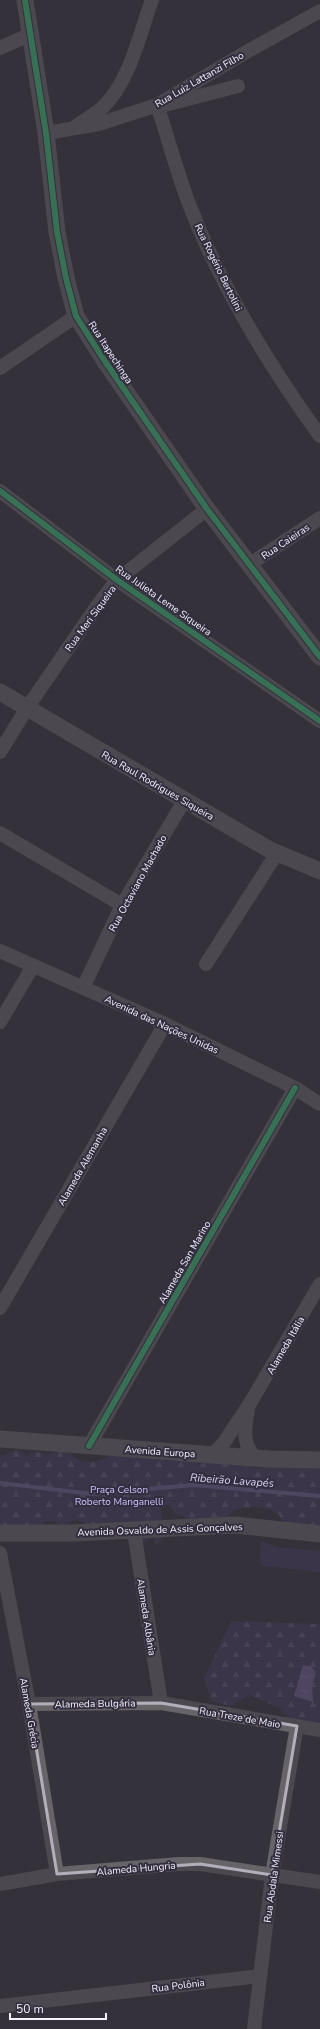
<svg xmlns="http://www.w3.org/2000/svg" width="320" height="2029" viewBox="0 0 320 2029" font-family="'Nunito Sans',sans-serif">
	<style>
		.forest { fill: url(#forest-firs) }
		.park { fill: #433b5b }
		.water { fill: url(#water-ripples) }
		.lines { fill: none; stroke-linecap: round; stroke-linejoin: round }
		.stream { stroke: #6d6190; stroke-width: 4 }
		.minor { stroke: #666468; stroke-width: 14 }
		.tertiary { stroke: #666468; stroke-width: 17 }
		.cycleway-casing { stroke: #322e3f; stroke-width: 8 }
		.cycleway { stroke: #3abd76; stroke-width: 6 }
		.marked { fill: none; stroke: #b1afb9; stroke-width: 3; stroke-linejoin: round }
		.labels { text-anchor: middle; stroke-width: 4; stroke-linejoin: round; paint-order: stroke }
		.street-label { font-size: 10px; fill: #f4f2fd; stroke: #322e3f }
		.park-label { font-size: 10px; fill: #d0c1fe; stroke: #322e3f }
		.water-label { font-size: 11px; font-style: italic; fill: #dbd4f3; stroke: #322e3f }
	</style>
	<defs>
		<pattern id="forest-firs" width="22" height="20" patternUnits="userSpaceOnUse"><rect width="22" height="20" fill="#433b5b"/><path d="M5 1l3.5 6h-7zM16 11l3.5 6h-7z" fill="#5f5873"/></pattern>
		<pattern id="water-ripples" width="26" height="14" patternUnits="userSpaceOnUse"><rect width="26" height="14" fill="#6d6190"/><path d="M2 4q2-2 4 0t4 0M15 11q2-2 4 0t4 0" fill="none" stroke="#8278a0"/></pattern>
	</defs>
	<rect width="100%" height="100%" fill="#34323b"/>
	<g class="forest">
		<path d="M60 1448C69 1450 72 1457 79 1460 90 1464 106 1461 113 1453 133 1460 143 1456 163 1458L164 1461 198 1459V1465L213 1460 253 1468H272L288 1464H320V1530L285 1524C283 1521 281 1518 279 1515 271 1506 247 1505 235 1510 232 1511 230 1515 226 1518L215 1517 211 1523 187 1520 183 1516 176 1514 169 1505 160 1507 162 1518 166 1522 162 1536 163 1539 155 1545V1539L152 1538C148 1539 146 1543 141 1543 133 1544 84 1524 75 1519L71 1521 65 1527 55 1521H45L41 1528 0 1531V1455L3 1456C12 1450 19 1446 27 1456 33 1452 38 1450 45 1455L52 1454Z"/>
		<path d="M231 1621 320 1624V1727L294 1722 277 1707 249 1695 231 1706 212 1701 204 1679Z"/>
	</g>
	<path class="park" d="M261 1541 276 1547 320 1551V1572L263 1566 260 1563Z"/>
	<path class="water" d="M303 1665 312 1667 316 1674 312 1683 313 1702 294 1696Z"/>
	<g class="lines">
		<path class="stream" d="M0 1483 92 1494 193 1485 320 1496"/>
		<g class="minor">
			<path d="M0 48 31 34"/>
			<path d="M157 105C168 138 177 172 189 204 221 287 268 364 320 436"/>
			<path d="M165 105 238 86"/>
			<path d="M76 126C85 120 94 115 102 108 130 82 139 35 152 0"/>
			<path d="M46 133 99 124 157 105 248 51 320 11"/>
			<path d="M0 368 76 316"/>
			<path d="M0 491 117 580 320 721"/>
			<path d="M250 564 320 518"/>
			<path d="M0 752 27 708 97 606 117 580 207 509"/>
			<path d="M0 833 122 905"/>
			<path d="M0 951 165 1024 295 1088 320 1104"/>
			<path d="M206 964 277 853"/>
			<path d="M83 988 122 905 184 801"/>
			<path d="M0 1022 33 966"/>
			<path d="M0 1308 165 1024"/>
			<path d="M248 1410C245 1424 242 1448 256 1457"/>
			<path d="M89 1446 295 1088"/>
			<path d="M213 1454 223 1444 249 1405 320 1284"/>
			<path d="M134 1531 161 1703"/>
			<path d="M0 1553 29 1704 57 1874"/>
			<path d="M29 1704 161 1703 320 1730"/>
			<path d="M0 1884 57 1874 179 1864H200L320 1882"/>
			<path d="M0 2006 260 1976"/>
			<path d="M254 2029 272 1875 297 1726"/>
		</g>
		<g class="tertiary">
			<path d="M25 0 46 133 57 232 66 278 76 316 106 363 207 509 320 657"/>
			<path d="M0 692 270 850 320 871"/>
			<path d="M0 1439 268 1459 320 1460"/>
			<path d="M0 1533H74L235 1525 320 1534"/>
		</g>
		<g class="cycleway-casing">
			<g id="cycleway">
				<path d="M25 0 46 133 57 232 66 278 76 316 106 363 207 509 320 657"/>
				<path d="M0 491 117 580 320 721"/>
				<path d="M89 1446 295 1088"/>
			</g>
		</g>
		<use href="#cycleway" class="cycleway"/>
	</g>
	<path d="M0 0H320V2029H0ZM161 1703 297 1726 272 1875 200 1864 57 1874 29 1704Z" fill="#34323b" fill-opacity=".55" fill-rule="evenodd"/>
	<path class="marked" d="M161 1703 297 1726 272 1875 200 1864 57 1874 29 1704Z"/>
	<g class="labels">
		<g class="street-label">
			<text transform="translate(199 79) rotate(-30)" y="4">Rua Luiz Lattanzi Filho</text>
			<text transform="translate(219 267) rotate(64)" y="4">Rua Rogério Bertolini</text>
			<text transform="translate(111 352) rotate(57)" y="4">Rua Itapechinga</text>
			<text transform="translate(285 541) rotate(-34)" y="4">Rua Caieiras</text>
			<text transform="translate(164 600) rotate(35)" y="4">Rua Julieta Leme Siqueira</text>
			<text transform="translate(90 618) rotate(-54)" y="4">Rua Meri Siqueira</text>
			<text transform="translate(158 785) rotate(30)" y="4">Rua Raul Rodrigues Siqueira</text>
			<text transform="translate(137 883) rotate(-61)" y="4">Rua Octaviano Machado</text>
			<text transform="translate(162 1024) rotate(25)" y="4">Avenida das Nações Unidas</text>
			<text transform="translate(82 1166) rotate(-60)" y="4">Alameda Alemanha</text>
			<text transform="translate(184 1262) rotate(-60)" y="4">Alameda San Marino</text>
			<text transform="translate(285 1345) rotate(-60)" y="4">Alameda Itália</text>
			<text transform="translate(160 1451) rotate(4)" y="4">Avenida Europa</text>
			<text transform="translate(160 1529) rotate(-2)" y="4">Avenida Osvaldo de Assis Gonçalves</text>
			<text transform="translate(147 1617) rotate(81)" y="4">Alameda Albânia</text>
			<text transform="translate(95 1703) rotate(-1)" y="4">Alameda Bulgária</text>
			<text transform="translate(30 1713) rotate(80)" y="4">Alameda Grécia</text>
			<text transform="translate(240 1717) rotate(10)" y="4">Rua Treze de Maio</text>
			<text transform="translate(136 1868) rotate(-5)" y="4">Alameda Hungria</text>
			<text transform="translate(273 1877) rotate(-82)" y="4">Rua Abdala Mimessi</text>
			<text transform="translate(178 1985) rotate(-7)" y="4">Rua Polônia</text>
		</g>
		<g class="park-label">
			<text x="119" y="1493">Praça Celson<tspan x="119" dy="12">Roberto Manganelli</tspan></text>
		</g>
		<g class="water-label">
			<text transform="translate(232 1480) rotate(4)" y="4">Ribeirão Lavapés</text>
		</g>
	</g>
	<path d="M10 2013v6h96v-6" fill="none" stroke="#f4f2fd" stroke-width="2"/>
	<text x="16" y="2013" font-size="12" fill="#f4f2fd" stroke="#322e3f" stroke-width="3" paint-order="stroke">50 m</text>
</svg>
